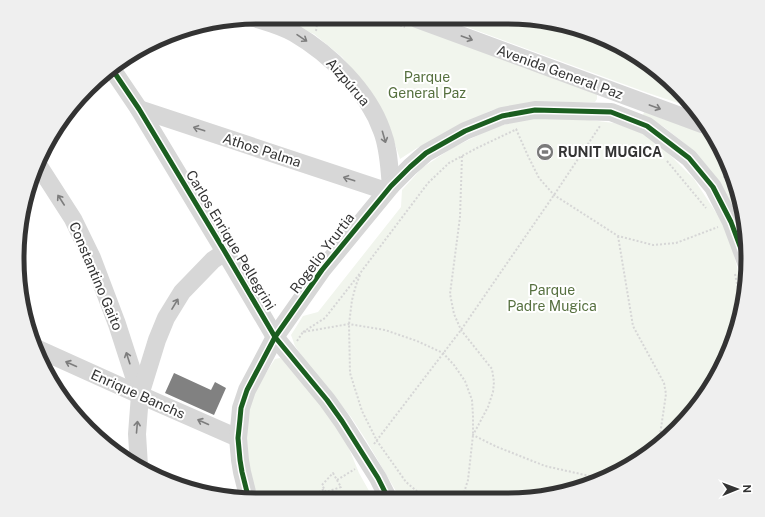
<svg xmlns="http://www.w3.org/2000/svg" width="765" height="517" font-family="'Public Sans',sans-serif">
  <rect width="100%" height="100%" fill="#fff"/>
  <g fill="#f1f5ed">
    <polygon points="271,17 395,19 595,92 597,95 597,99 595,102 533,103 492,110 417,148 400,159 388,124 369,91 342,57 314,34"/>
    <polygon points="448,20 546,21 597,40 634,56 677,88 690,107 648,93"/>
    <polygon points="644,112 709,135 730,166 742,226 697,155 683,142 664,127 643,115"/>
    <polygon points="526,118 581,119 614,123 637,130 659,144 694,179 728,231 742,287 730,351 677,429 599,482 506,500 400,498 366,440 351,417 304,359 295,346 291,335 303,316 318,312 401,207 402,190 422,168 452,148 491,129"/>
    <path d="M280,358l6,3 44,55 15,23 14,34 14,25 -115,-2c-10,-22 -15,-58 -10,-82 4,-20 16,-38 27,-55z"/>
  </g>
  <polygon fill="#818181" points="174,373 211,390 215,382 226,388 214,415 165,393"/>
  <g fill="none" stroke-linecap="round" stroke-linejoin="round">
    <g stroke="#d6d6d6" stroke-width="2" stroke-dasharray="2 2" stroke-linecap="butt">
      <polyline points="381,19 405,27"/>
      <polyline points="316,31 318,18"/>
      <polyline points="516,129 528,156 539,178 554,195 618,236 653,245 676,243 718,227"/>
      <polyline points="462,156 460,217 450,294 454,314 461,330 492,369 494,382 493,392 488,407 473,435 495,446 545,466 603,479"/>
      <polyline points="667,161 706,208"/>
      <polyline points="724,178 725,169 730,166"/>
      <polyline points="618,236 633,326 664,383 666,394 659,442"/>
      <polyline points="735,274 740,298"/>
      <polyline points="360,275 356,285 352,300 349,324 350,373 362,411 377,441 406,482 426,499"/>
      <polyline points="303,332 325,318 361,272 428,183 449,163 477,148 517,129"/>
      <polyline points="297,341 303,332 349,324 385,330 417,341 443,353 454,365 465,381 472,400 473,416 473,435 468,480 462,499"/>
      <polyline points="374,444 461,330 554,195 600,126"/>
      <polygon points="333,473 341,487 326,492 322,485"/>
      <polyline points="337,480 355,469"/>
      <polyline points="312,497 324,489"/>
    </g>
    <g stroke="#d7d7d7" stroke-width="18">
      <path d="M254,18c13,4 28,8 40,15 36,21 74,58 88,98 7,18 7,36 9,55"/>
      <polyline points="417,19 702,124"/>
      <polyline points="112,69 139,109 225,252 275,337 327,400 342,421 378,478 388,498"/>
      <polyline points="139,109 386,191"/>
      <polyline points="37,163 73,219 92,258 117,324 140,395"/>
      <polyline points="38,349 140,395 238,438"/>
      <polyline points="139,466 137,434 140,395 157,340 166,318 182,292 213,260 225,252"/>
      <polyline points="248,496 242,472 240,460 238,438 240,419 241,408 247,390 275,337 322,270 391,186 410,167 426,153 465,131 502,116 535,110 611,112 647,126 689,158 713,187 731,222 747,265"/>
    </g>
    <defs>
      <g id="cycleway">
        <polyline points="112,69 139,109 225,252 275,337 327,400 342,421 378,478 388,498"/>
        <polyline points="248,496 242,472 240,460 238,438 240,419 241,408 247,390 275,337 322,270 391,186 410,167 426,153 465,131 502,116 535,110 611,112 647,126 689,158 713,187 731,222 747,265"/>
      </g>
    </defs>
    <use href="#cycleway" stroke="#fff" stroke-width="8"/>
    <use href="#cycleway" stroke="#1b5e20" stroke-width="5"/>
  </g>
  <defs><path id="oneway-shaft" d="M-6 0H5M1.5-3L5.5 0L1.5 3" fill="none" stroke-width="1.6" stroke-linecap="round" stroke-linejoin="round"/></defs>
  <g stroke="#7d7d7d">
    <use href="#oneway-shaft" transform="translate(302 38) rotate(34)"/>
    <use href="#oneway-shaft" transform="translate(467 38) rotate(20)"/>
    <use href="#oneway-shaft" transform="translate(655 107) rotate(20)"/>
    <use href="#oneway-shaft" transform="translate(199 129) rotate(-162)"/>
    <use href="#oneway-shaft" transform="translate(384 137) rotate(74)"/>
    <use href="#oneway-shaft" transform="translate(349 179) rotate(-162)"/>
    <use href="#oneway-shaft" transform="translate(61 200) rotate(-123)"/>
    <use href="#oneway-shaft" transform="translate(175 304) rotate(-59)"/>
    <use href="#oneway-shaft" transform="translate(128 358) rotate(-108)"/>
    <use href="#oneway-shaft" transform="translate(71 364) rotate(-156)"/>
    <use href="#oneway-shaft" transform="translate(203 422) rotate(-156)"/>
    <use href="#oneway-shaft" transform="translate(137 427) rotate(-85)"/>
  </g>
  <defs>
    <symbol id="stadium-disc" viewBox="-11 -11 22 22"><circle r="9.5" fill="#7a7a7a" stroke="#fff"/><path d="M0-5a6.5 5 0 1 0 0 10a6.5 5 0 1 0 0-10ZM-3.5-1.8h7v3.6h-7Z" fill="#fff"/></symbol>
  </defs>
  <g fill-rule="evenodd">
    <use href="#stadium-disc" x="535" y="142" width="20" height="20"/>
  </g>
  <g text-anchor="middle" dominant-baseline="central" stroke-width="4" stroke-linejoin="round" paint-order="stroke">
    <g font-size="14" fill="#333" stroke="#fff">
      <text transform="translate(560 72) rotate(20)">Avenida General Paz</text>
      <text transform="translate(348 82) rotate(49)">Aizpúrua</text>
      <text transform="translate(262 150) rotate(18)">Athos Palma</text>
      <text transform="translate(231 240) rotate(59)">Carlos Enrique Pellegrini</text>
      <text transform="translate(322 253) rotate(-53)">Rogelio Yrurtia</text>
      <text transform="translate(96 276) rotate(67)">Constantino Gaito</text>
      <text transform="translate(138 394) rotate(24)">Enrique Banchs</text>
    </g>
    <g font-size="14" fill="#56703f" stroke="#fff">
      <text x="427" y="77">Parque<tspan x="427" dy="16">General Paz</tspan></text>
      <text x="552" y="290">Parque<tspan x="552" dy="16">Padre Mugica</tspan></text>
    </g>
    <g font-size="14" font-weight="bold" fill="#333" stroke="#fff" text-anchor="start">
      <text x="558" y="152">RUNIT MUGICA</text>
    </g>
  </g>
  <path d="M0 0H765V517H0ZM258 24H507A234 234 0 0 1 741 258V259A234 234 0 0 1 507 493H258A234 234 0 0 1 24 259V258A234 234 0 0 1 258 24Z" fill="#efefef" fill-rule="evenodd"/>
  <path fill="none" stroke="#333" stroke-width="5" d="M258 24H507A234 234 0 0 1 741 258V259A234 234 0 0 1 507 493H258A234 234 0 0 1 24 259V258A234 234 0 0 1 258 24Z"/>
  <g transform="translate(737 489) rotate(89)" stroke="#ffffff" stroke-width="3" paint-order="stroke">
  <path d="M0-3L7 15L0 10L-7 15Z" fill="#333333"/>
  <text y="-6" font-size="11" font-weight="bold" text-anchor="middle" fill="#333333">N</text>
  </g>
</svg>
